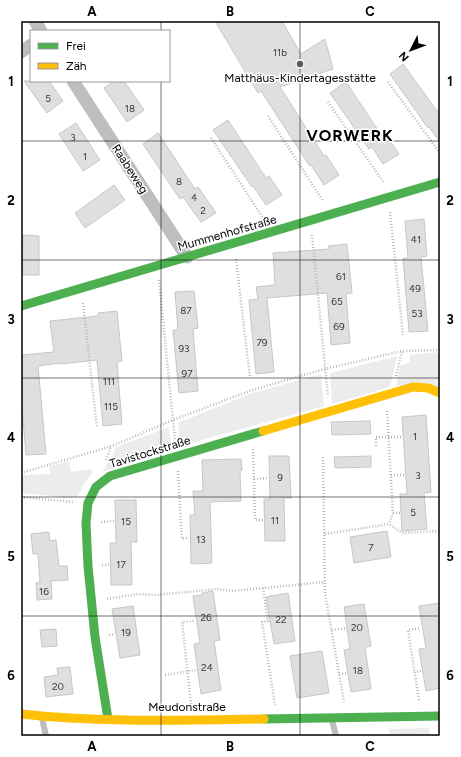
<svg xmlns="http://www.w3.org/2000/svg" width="461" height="757" font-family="Figtree,sans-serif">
  <rect width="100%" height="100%" fill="#fff"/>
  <g fill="#ececec">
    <polygon points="440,352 440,387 396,386 400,366 410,362 410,355"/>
    <polygon points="397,356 390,387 332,404 330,373"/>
    <polygon points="321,374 324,406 180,446 178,423 252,393"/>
    <polygon points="169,427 171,450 102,472 111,459 116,447"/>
    <polygon points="69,461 71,472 91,469 92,472 82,488 78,497 70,498 21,493 21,476 25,475 51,474 49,467"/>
    <polygon points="429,728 430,736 390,736 389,729"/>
  </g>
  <g fill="#dfdfdf" stroke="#c7c7c7">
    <polygon points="215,21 282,21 301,54 325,39 333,69 280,87 324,156 326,155 339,175 324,185 311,165 309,165 261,91 258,93"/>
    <polygon points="403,64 440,115 440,142 429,127 428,128 390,74"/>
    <polygon points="24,81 49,81 63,101 47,113"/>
    <polygon points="114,81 124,81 144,110 127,122 104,88"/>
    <polygon points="346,82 384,139 387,137 399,154 383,164 372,147 369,149 330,93"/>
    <polygon points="228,120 266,178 269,176 282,195 266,205 253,186 252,187 213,130"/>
    <polygon points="76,123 100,160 83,171 59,134"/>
    <polygon points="158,133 195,189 198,187 216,213 201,222 183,197 180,199 143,144"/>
    <polygon points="114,185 125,200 85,228 75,213"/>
    <polygon points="424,219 427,256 421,257 428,331 409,332 403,258 408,258 405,221"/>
    <polygon points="23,235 39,236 39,275 22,275"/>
    <polygon points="347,244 352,293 346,294 350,343 331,345 327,293 267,298 274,372 256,374 249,300 258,299 256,287 275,285 273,253 329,249 328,246"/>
    <polygon points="194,291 198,328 193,329 198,391 179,393 173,330 178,330 175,292"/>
    <polygon points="117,311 122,361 117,362 122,424 103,426 97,360 61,364 61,363 38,366 46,454 26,455 21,395 21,355 54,352 50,321 98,316 98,313"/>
    <polygon points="426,415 431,492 424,493 427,529 402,531 400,494 407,494 402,417"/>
    <polygon points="370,421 371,434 332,435 331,422"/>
    <polygon points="269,456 289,456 291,498 284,498 285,541 265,541 264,499 270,499"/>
    <polygon points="371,456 371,467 335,468 334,457"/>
    <polygon points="241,459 242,470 240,471 241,501 210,502 212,563 191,564 190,515 195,515 193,491 203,491 202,460"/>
    <polygon points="115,500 136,500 137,542 131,542 132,585 111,585 110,543 116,543"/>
    <polygon points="387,531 391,557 354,563 350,537"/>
    <polygon points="49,532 50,541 56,540 59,566 67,566 68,580 51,581 52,599 37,600 36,583 40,582 38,554 33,554 31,534"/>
    <polygon points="213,591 220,640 214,641 221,690 201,694 194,644 200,643 193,596 202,595 202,593"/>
    <polygon points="288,593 295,641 274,644 266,597"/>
    <polygon points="440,603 440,688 426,691 419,649 426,648 419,606"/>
    <polygon points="364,604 371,646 365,647 371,689 351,692 344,650 350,649 344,607"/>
    <polygon points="133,606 140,655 120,658 112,609"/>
    <polygon points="56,629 57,646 42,647 40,630"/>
    <polygon points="322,651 329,693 297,698 290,656"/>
    <polygon points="70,667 73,694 46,697 44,677 58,675 57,668"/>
  </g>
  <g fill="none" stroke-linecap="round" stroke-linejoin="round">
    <g stroke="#b9b9b9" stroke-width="2.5" stroke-dasharray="1 2" stroke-linecap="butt">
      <polyline points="388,82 440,153"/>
      <polyline points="328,102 384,183"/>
      <polyline points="268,116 323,201"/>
      <polyline points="211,138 263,218"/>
      <polyline points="390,212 403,335"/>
      <polyline points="312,235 328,396"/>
      <polyline points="236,259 250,378"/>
      <polyline points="159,280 175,440"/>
      <polyline points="83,303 97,428"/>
      <polyline points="396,376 402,351"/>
      <polyline points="387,411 393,513 389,524"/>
      <polyline points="376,446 376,437 402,437"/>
      <polyline points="253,449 255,520 263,520"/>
      <polyline points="323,457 325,593 344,702"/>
      <polyline points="106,460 111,446"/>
      <polyline points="178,471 182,539 189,538"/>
      <polyline points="21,473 112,446 173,420 252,390 325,369 402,351 440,350"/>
      <polyline points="391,475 405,475"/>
      <polyline points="254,479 268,478"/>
      <polyline points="21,497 73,502"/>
      <polyline points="393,513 401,513"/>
      <polyline points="101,522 115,521"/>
      <polyline points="325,534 389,524 402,533 440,531"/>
      <polyline points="102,565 110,565"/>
      <polyline points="263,588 268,621 262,622 275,705"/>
      <polyline points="107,599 138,594 155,595 218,589 232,591 325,582"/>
      <polyline points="332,630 347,628"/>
      <polyline points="109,635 115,634"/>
      <polyline points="414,672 422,671"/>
      <polyline points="339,674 347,673"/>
      <polyline points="165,675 196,670"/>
      <polyline points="419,700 408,630 421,628"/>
      <polyline points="191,704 182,622 195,621"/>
    </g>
    <g stroke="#bebebe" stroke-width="6">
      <polyline points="42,718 46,736"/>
      <polyline points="332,720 336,736"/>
    </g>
    <g stroke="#bebebe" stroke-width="13">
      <polyline points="35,21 41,31"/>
      <polyline points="21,52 31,45"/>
      <polyline points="73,81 187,257"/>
    </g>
    <g stroke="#4caf50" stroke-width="9">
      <polyline points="21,306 440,182"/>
      <polyline points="108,719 95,637 88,566 86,523 88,503 96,487 110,476 263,431"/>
      <polyline points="264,719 440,716"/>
    </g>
    <g stroke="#ffc107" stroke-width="9">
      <polyline points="263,431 413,387 428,388 440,393"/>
      <path d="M21,714c81,9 162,6 243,5"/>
    </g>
  </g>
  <path fill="none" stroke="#000" stroke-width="1" stroke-opacity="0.55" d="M161,21v10M300,21v715M161,81v655M21,141h419M21,260h419M21,378h419M21,497h419M21,616h419"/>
  <circle fill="#595959" stroke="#fff" stroke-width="1.5" cx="300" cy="64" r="4"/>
  <g text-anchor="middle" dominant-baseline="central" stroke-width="3" stroke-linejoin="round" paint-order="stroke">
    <g font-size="10" fill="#383838">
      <text x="280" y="52">11b</text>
      <text x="48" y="98">5</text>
      <text x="130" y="108">18</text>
      <text x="73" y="137">3</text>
      <text x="85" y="156">1</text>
      <text x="179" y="181">8</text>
      <text x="194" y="197">4</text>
      <text x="203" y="210">2</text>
      <text x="416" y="239">41</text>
      <text x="341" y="276">61</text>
      <text x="415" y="288">49</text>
      <text x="337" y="301">65</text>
      <text x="186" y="310">87</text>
      <text x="417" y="313">53</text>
      <text x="339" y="326">69</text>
      <text x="262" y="342">79</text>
      <text x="184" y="348">93</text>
      <text x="187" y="373">97</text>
      <text x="109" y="381">111</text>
      <text x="111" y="406">115</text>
      <text x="415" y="436">1</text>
      <text x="418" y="475">3</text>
      <text x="280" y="477">9</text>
      <text x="413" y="512">5</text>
      <text x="275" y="520">11</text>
      <text x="126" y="521">15</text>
      <text x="201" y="539">13</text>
      <text x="371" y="547">7</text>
      <text x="121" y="564">17</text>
      <text x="44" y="591">16</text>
      <text x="206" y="617">26</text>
      <text x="281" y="619">22</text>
      <text x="357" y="627">20</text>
      <text x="126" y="632">19</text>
      <text x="207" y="667">24</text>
      <text x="358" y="670">18</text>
      <text x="58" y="686">20</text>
    </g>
    <g font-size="12" fill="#000" stroke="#fff">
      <text x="300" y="78">Matthäus-Kindertagesstätte</text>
    </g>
    <g font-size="12" fill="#000" stroke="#fff">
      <text transform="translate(130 169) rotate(57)">Raabeweg</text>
      <text transform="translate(227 233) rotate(-16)">Mummenhofstraße</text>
      <text transform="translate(150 452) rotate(-17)">Tavistockstraße</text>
      <text x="187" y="707">Meudonstraße</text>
    </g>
    <g font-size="16" font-weight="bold" letter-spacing="1" fill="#000" stroke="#fff">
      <text x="350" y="135">VORWERK</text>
    </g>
  </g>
  <rect width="461" height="757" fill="none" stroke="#ffffff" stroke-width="44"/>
  <rect x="30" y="30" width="140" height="52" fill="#ffffff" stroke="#999999"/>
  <rect x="38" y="43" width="20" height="6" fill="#4caf50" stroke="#999999"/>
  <text x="66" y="50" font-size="12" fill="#000000">Frei</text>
  <rect x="38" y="63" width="20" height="6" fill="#ffc107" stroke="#999999"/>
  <text x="66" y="70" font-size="12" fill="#000000">Zäh</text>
  <g transform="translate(411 50) rotate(228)" stroke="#ffffff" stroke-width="3" paint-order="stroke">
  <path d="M0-3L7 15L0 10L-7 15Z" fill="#000000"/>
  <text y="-6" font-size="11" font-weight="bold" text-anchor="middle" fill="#000000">N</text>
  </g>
  <rect x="22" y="22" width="417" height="713" fill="none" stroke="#000" stroke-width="1.5"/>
  <g font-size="13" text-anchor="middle" font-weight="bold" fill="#000">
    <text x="92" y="16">A</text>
    <text x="230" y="16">B</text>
    <text x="370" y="16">C</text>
    <text x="11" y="86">1</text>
    <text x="450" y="86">1</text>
    <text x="11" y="205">2</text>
    <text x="450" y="205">2</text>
    <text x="11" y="324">3</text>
    <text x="450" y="324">3</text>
    <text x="11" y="442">4</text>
    <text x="450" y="442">4</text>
    <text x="11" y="561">5</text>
    <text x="450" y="561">5</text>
    <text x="11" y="680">6</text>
    <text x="450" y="680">6</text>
    <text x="92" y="751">A</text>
    <text x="230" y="751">B</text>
    <text x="370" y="751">C</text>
  </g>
</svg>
